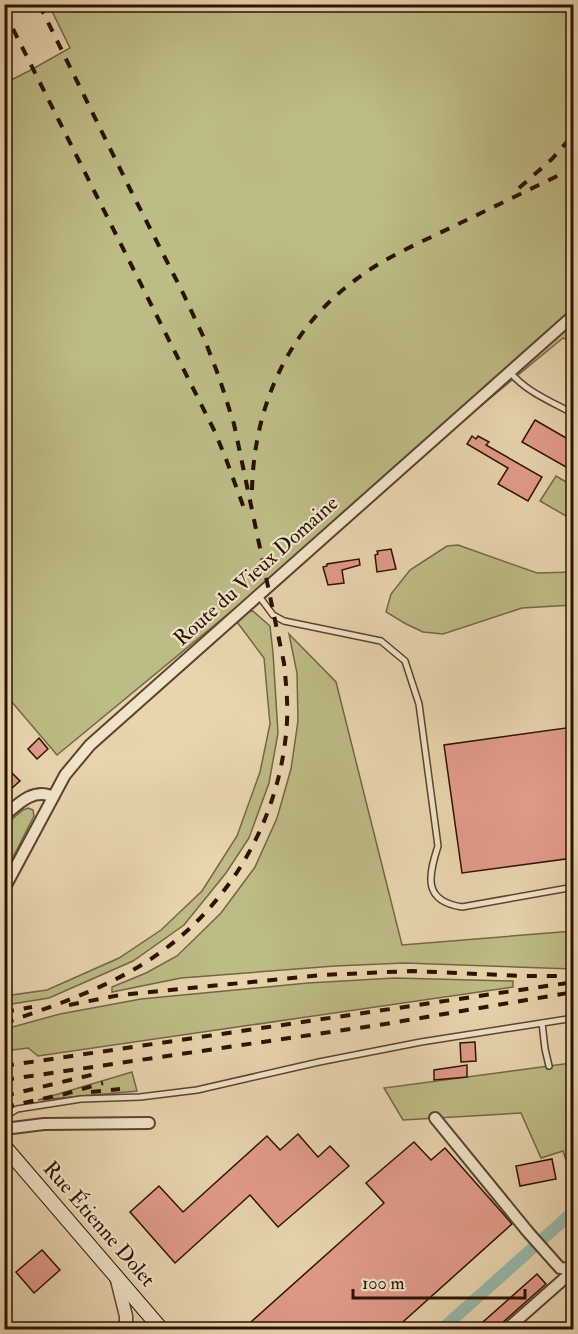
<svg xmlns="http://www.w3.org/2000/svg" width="578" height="1334" font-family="'IM FELL Double Pica',serif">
  <rect width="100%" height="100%" fill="#e8d5ae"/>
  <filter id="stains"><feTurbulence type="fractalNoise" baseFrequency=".00333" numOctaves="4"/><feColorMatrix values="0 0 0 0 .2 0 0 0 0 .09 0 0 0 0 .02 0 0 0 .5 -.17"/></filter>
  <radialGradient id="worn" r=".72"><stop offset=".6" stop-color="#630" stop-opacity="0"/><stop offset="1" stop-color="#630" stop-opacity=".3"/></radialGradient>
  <g fill="#bdbb86" stroke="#756643" stroke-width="1.5">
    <polygon points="49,5 573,5 573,342 563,338 57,755 5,694 5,83 29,71 70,48"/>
    <polygon points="556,476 573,486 573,520 540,501"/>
    <polygon points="458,545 537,573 573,572 573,605 522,608 443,634 423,632 406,624 386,612 391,594 410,570 447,546"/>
    <polygon points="253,611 270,626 273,653 278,733 269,783 249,838 226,873 184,925 133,961 49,998 5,1005 5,996 47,990 119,958 161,930 202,891 237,836 260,772 270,724 264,658 237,622 247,612"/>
    <polygon points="289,634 336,682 402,945 573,931 573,969 405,963 335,966 181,978 112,992 112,987 146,973 177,956 221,913 255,867 277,818 291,769 298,721 297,673"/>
    <polygon points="28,808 33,810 34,816 5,873 5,825 23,810"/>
    <polygon points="395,978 513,981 513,987 38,1056 28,1048 5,1051 5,1029 60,1014 141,999 308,983"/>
    <polygon points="571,1063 574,1078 573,1182 563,1151 541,1158 521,1113 403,1120 384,1088"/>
    <polygon points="132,1072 137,1091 38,1100"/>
  </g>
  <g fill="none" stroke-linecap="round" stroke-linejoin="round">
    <polyline stroke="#97b9aa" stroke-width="12" points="441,1330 574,1211"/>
  </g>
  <g fill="#e29b8a" stroke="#2d1200" stroke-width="1.5">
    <polygon points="535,420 573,442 573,471 522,442"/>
    <polygon points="472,436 476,439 478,436 489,442 486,445 542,477 528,501 498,484 508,468 467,444"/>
    <polygon points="391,549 396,569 377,572 375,555 378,554 377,551"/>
    <polygon points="359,559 360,565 342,570 344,583 328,585 323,567 327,566 327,564"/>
    <polygon points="573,727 573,858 462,873 444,745"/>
    <polygon points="39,738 48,749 37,759 28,749"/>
    <polygon points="4,765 20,781 4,795"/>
    <polygon points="475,1042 476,1061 461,1062 460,1043"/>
    <polygon points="467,1065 467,1077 434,1080 434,1070"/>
    <polygon points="298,1134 318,1157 330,1146 349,1166 278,1227 250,1195 175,1263 130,1212 159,1186 183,1212 267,1136 280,1150"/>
    <polygon points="414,1142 431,1160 445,1148 512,1224 395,1329 243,1329 384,1203 366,1183"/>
    <polygon points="552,1159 556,1179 520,1186 516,1166"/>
    <polygon points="42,1250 60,1270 34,1293 16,1272"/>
    <polygon points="537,1274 546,1284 501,1324 499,1329 475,1329"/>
  </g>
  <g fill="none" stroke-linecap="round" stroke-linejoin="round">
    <defs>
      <g id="service">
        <path d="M510,372c15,19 42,30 64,42"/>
        <path d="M259,596l14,19 11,6 97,20 24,20 14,43 19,142c-10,31 -15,55 24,61l112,-20"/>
        <polyline points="542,1023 545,1049 549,1066"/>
        <polyline points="4,1119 7,1115 17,1109 81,1099 140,1097 197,1090 319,1062 421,1042 574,1018"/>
      </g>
      <g id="minor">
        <path d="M4,816c14,-12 30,-29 49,-19"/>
        <polyline points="4,889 65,775 90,745 574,315"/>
        <polyline points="435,1118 528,1232 560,1268 574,1269"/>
        <polyline points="4,1129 44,1124 149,1123"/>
        <polyline points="506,1330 574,1270"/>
      </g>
      <polyline id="tertiary" points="116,1276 126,1316 126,1330"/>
      <polyline id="secondary" points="4,1146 162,1330"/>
    </defs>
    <use href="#service" stroke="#5c432c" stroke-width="8"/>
    <use href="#minor" stroke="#5c432c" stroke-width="14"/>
    <use href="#tertiary" stroke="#5c432c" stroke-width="15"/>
    <use href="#secondary" stroke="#2d1200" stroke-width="16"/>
    <use href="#service" stroke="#f0e4ca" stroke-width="5"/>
    <use href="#minor" stroke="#f0e4ca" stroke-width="10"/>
    <use href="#tertiary" stroke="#f0e4ca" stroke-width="12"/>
    <use href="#secondary" stroke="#f0e4ca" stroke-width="14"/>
    <g stroke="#2d1200" stroke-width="4" stroke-dasharray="10 10" stroke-linecap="butt">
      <polyline points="4,11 215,432 226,459 245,511"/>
      <polyline points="519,188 552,159 574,134"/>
      <path d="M252,490c2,-84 36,-162 106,-212 29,-22 64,-36 96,-52 40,-19 80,-39 120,-58"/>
      <polyline points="69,1005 120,995 322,975 412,971 523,976 570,976"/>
      <polyline points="4,1012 32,1007"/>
      <path d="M4,1023c47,-16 97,-33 139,-59 84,-52 138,-143 144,-242 1,-20 -1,-39 -3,-59l-50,-239 -15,-47 -15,-39 -22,-47 -52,-102 -91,-185"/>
      <polyline points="4,1066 574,982"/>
      <polyline points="4,1080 385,1024 574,992"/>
      <polyline points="91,1092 120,1089"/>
      <polyline points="4,1096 95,1074"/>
      <polyline points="4,1107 65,1094 103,1083"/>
    </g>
  </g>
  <g text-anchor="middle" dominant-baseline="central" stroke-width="4.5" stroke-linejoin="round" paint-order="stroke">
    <g font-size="21" fill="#2d1200" stroke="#f0e4ca">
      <text transform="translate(256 571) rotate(-42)">Route du Vieux Domaine</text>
      <text transform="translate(99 1224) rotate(49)">Rue Étienne Dolet</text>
    </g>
  </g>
  <rect width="578" height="1334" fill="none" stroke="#e8d5ae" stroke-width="24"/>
  <rect x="6" y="6" width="566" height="1322" fill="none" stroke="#2d1200" stroke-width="3"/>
  <rect x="12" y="12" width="554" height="1310" fill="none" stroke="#2d1200" stroke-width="1.5"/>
  <path d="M353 1289v9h172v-9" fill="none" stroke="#2d1200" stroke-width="3"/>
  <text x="362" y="1289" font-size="18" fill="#2d1200" stroke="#f0e4ca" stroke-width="4.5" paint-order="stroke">100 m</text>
  <rect width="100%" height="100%" filter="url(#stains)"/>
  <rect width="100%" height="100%" fill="url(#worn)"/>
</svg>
